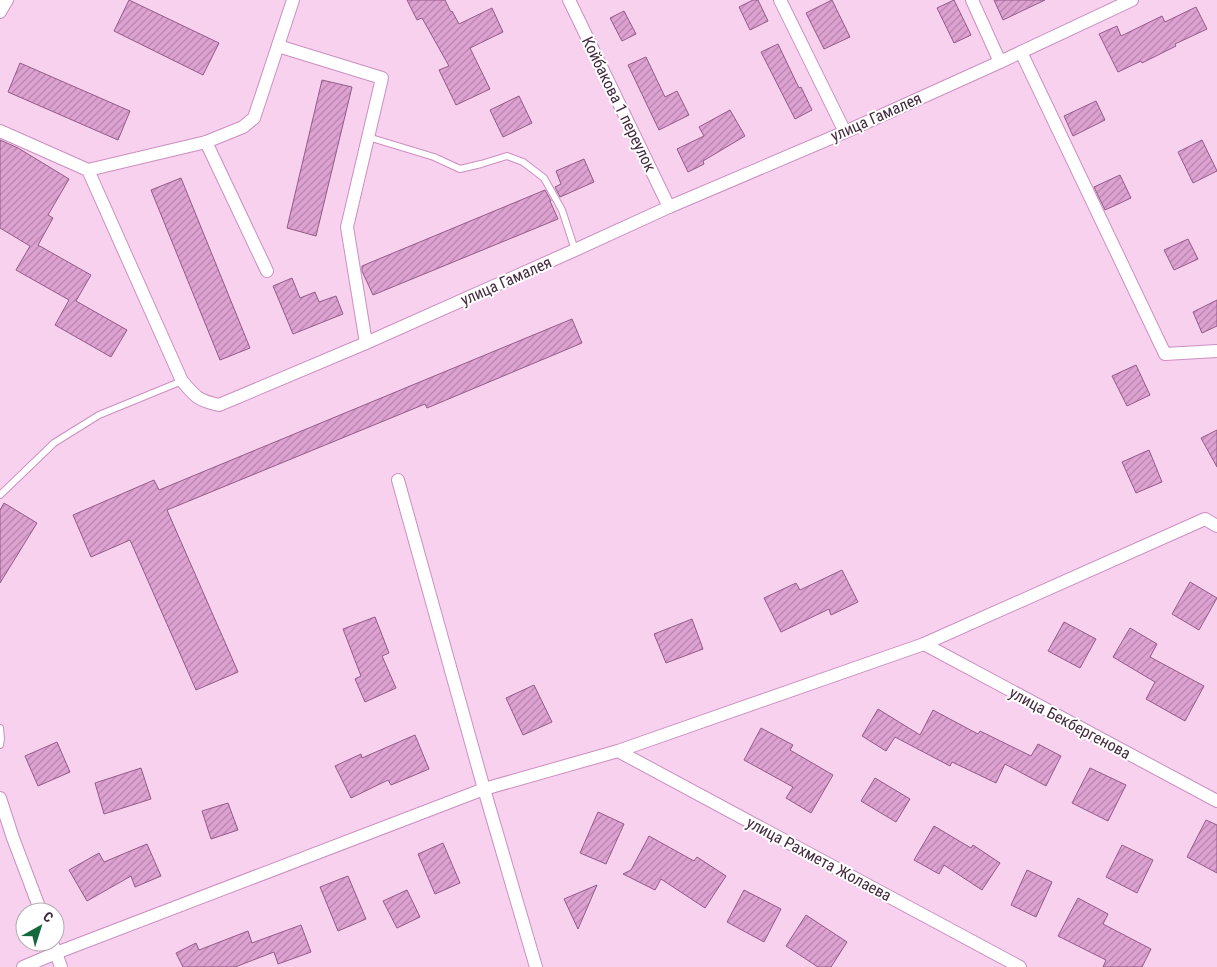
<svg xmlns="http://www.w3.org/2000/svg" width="1217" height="967" font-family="'Roboto Condensed',sans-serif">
  <defs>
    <pattern id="building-hatch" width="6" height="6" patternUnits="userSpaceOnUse" patternTransform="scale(1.25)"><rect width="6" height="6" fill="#dda2d1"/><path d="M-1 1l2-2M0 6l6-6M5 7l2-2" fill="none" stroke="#b584ab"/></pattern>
  </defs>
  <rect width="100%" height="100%" fill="#f8d1ef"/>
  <g fill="url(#building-hatch)" stroke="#935b88">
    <polygon points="129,0 219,43 203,75 114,31"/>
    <polygon points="407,0 445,0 451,12 452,11 459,24 492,8 503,32 470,48 490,89 456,105 439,70 449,66 422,18 417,20"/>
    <polygon points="753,0 758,0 768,21 750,30 739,7"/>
    <polygon points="832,0 850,37 824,49 806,13"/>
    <polygon points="954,0 971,35 954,43 937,8"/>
    <polygon points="994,0 1045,0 1003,20"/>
    <polygon points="1196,7 1207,29 1175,44 1176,46 1142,63 1141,61 1118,72 1099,34 1117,26 1121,36 1162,16 1165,22"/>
    <polygon points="624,11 636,34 622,41 610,18"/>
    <polygon points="778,44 799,88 801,87 812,110 795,119 761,52"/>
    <polygon points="646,57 665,97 677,91 689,115 659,130 628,65"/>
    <polygon points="20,63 130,111 118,140 8,92"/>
    <polygon points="322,80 352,87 316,236 287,228"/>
    <polygon points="519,96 532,123 503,137 490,110"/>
    <polygon points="1096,101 1105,120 1073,136 1064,116"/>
    <polygon points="730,110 745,136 703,161 704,164 688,172 677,149 704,136 699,127"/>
    <polygon points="0,140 18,148 69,179 48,215 53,218 38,245 91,275 76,301 127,330 111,357 55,325 69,300 16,270 30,246 0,228"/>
    <polygon points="1202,140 1217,171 1193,183 1178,152"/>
    <polygon points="584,159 594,182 560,197 555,187 561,184 556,171"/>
    <polygon points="1120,175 1131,198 1105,210 1094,187"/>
    <polygon points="181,178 250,348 220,360 151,190"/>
    <polygon points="545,190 551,201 550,201 558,219 373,295 362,271 362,266"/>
    <polygon points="1188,239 1198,259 1174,270 1164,250"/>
    <polygon points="292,278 300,298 315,292 319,302 336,296 343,314 293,334 273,286"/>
    <polygon points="1217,300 1217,326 1202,333 1193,312"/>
    <polygon points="572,319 582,343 427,408 425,404 167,510 238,672 196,690 130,540 91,557 73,515 154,480 159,490"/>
    <polygon points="1136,365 1150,395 1127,406 1112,376"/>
    <polygon points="1217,430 1217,467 1201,438"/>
    <polygon points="1149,450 1162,482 1136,493 1122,462"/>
    <polygon points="4,503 37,523 0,583 0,510"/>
    <polygon points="842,570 858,602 831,615 829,609 781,632 764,598 796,583 800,590"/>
    <polygon points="1190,582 1217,598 1199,630 1172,614"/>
    <polygon points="375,617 389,653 382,656 396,688 365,702 355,679 361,676 343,629"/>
    <polygon points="692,619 703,649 666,663 654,634"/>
    <polygon points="1064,622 1096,639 1080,668 1048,651"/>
    <polygon points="1130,628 1157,644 1150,657 1204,686 1185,721 1146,699 1155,682 1113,657"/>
    <polygon points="534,685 552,722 523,735 506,698"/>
    <polygon points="878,709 920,735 933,710 978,734 980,731 1031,756 1038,744 1061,756 1046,786 1005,764 996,783 952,762 950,766 895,737 886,751 862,736"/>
    <polygon points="761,728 793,745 790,750 833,775 811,813 786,798 793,787 744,760"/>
    <polygon points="415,735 429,769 391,785 388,780 351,798 335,766 361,754 362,758"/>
    <polygon points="57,742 70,772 38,786 25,756"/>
    <polygon points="141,768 151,799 104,814 95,783"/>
    <polygon points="1090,768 1126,785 1108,821 1072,803"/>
    <polygon points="875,778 910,799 896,822 861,801"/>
    <polygon points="228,803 238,830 211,839 202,811"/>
    <polygon points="598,812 624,824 606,864 580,853"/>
    <polygon points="1206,820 1217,825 1217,873 1187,857"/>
    <polygon points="934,826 971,848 973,845 1000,863 982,890 944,865 939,874 914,860"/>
    <polygon points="649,836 694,861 697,857 726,876 705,908 661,879 655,890 623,874 631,870"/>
    <polygon points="443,843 460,883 435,894 418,854"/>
    <polygon points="147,844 161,876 135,887 131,876 87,901 69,870 99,853 104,862"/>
    <polygon points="1122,845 1153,860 1137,893 1106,877"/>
    <polygon points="1027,870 1052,882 1036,917 1011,905"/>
    <polygon points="348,876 366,919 338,931 320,887"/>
    <polygon points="597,885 578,929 564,899"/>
    <polygon points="407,890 420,917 397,928 383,901"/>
    <polygon points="744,890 781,909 764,942 727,922"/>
    <polygon points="1078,898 1108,914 1103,924 1151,949 1142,967 1103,967 1106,960 1058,936"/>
    <polygon points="806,915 847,942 831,967 818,967 786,946"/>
    <polygon points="301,925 311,952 278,964 274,952 235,967 183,967 176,953 196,943 199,950 248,931 252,943"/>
  </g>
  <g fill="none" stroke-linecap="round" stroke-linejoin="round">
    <defs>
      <g id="service">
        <polyline points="368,137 434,157 460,169 481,164 507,156 523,162 544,178 562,210 575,250"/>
        <polyline points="0,495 54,443 99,415 182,381"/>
        <polyline points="0,728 1,738 0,745"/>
      </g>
      <g id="minor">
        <polyline points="569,0 669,207"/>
        <polyline points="780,0 845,132"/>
        <polyline points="972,0 1000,62"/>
        <polyline points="0,12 7,0"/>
        <polyline points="278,46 382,78 347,227 366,343"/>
        <polyline points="1021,52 1165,354 1217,351"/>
        <path d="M0,131l88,39 94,211c14,16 15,19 37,24l147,-62 209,-93 94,-43 176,-75 155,-70 132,-62"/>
        <polyline points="206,142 267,271"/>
        <polyline points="88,170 206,142 243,127 254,118 293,0"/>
        <polyline points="398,480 484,789 536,967"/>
        <polyline points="924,644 1217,801"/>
        <polyline points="618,751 1020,967"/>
        <polyline points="0,798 13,838 41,912"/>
        <polyline points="52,942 61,967"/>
        <polyline points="23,967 56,953 484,789 618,751 924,644 1205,519 1217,526"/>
      </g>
    </defs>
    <use href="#service" stroke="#cc8fc0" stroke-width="8"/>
    <use href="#minor" stroke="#cc8fc0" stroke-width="14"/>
    <use href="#service" stroke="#fff" stroke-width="6"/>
    <use href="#minor" stroke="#fff" stroke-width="12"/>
  </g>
  <g text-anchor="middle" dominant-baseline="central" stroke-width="4" stroke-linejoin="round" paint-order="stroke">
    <g font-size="16" fill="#432a3e" stroke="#fff">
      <text transform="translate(619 104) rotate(64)">Койбакова 1 переулок</text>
      <text transform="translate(876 117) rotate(-24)">улица Гамалея</text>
      <text transform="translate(506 281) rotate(-24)">улица Гамалея</text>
      <text transform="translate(1070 723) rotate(28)">улица Бекбергенова</text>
      <text transform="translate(819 859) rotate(28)">улица Рахмета Жолаева</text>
    </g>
  </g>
  <g transform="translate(40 927) rotate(39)"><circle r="24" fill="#ffffff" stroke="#b4aab2"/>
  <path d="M0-4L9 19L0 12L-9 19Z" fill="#146a3c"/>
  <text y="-8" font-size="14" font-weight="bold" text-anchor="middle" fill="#432a3e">С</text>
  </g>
</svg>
